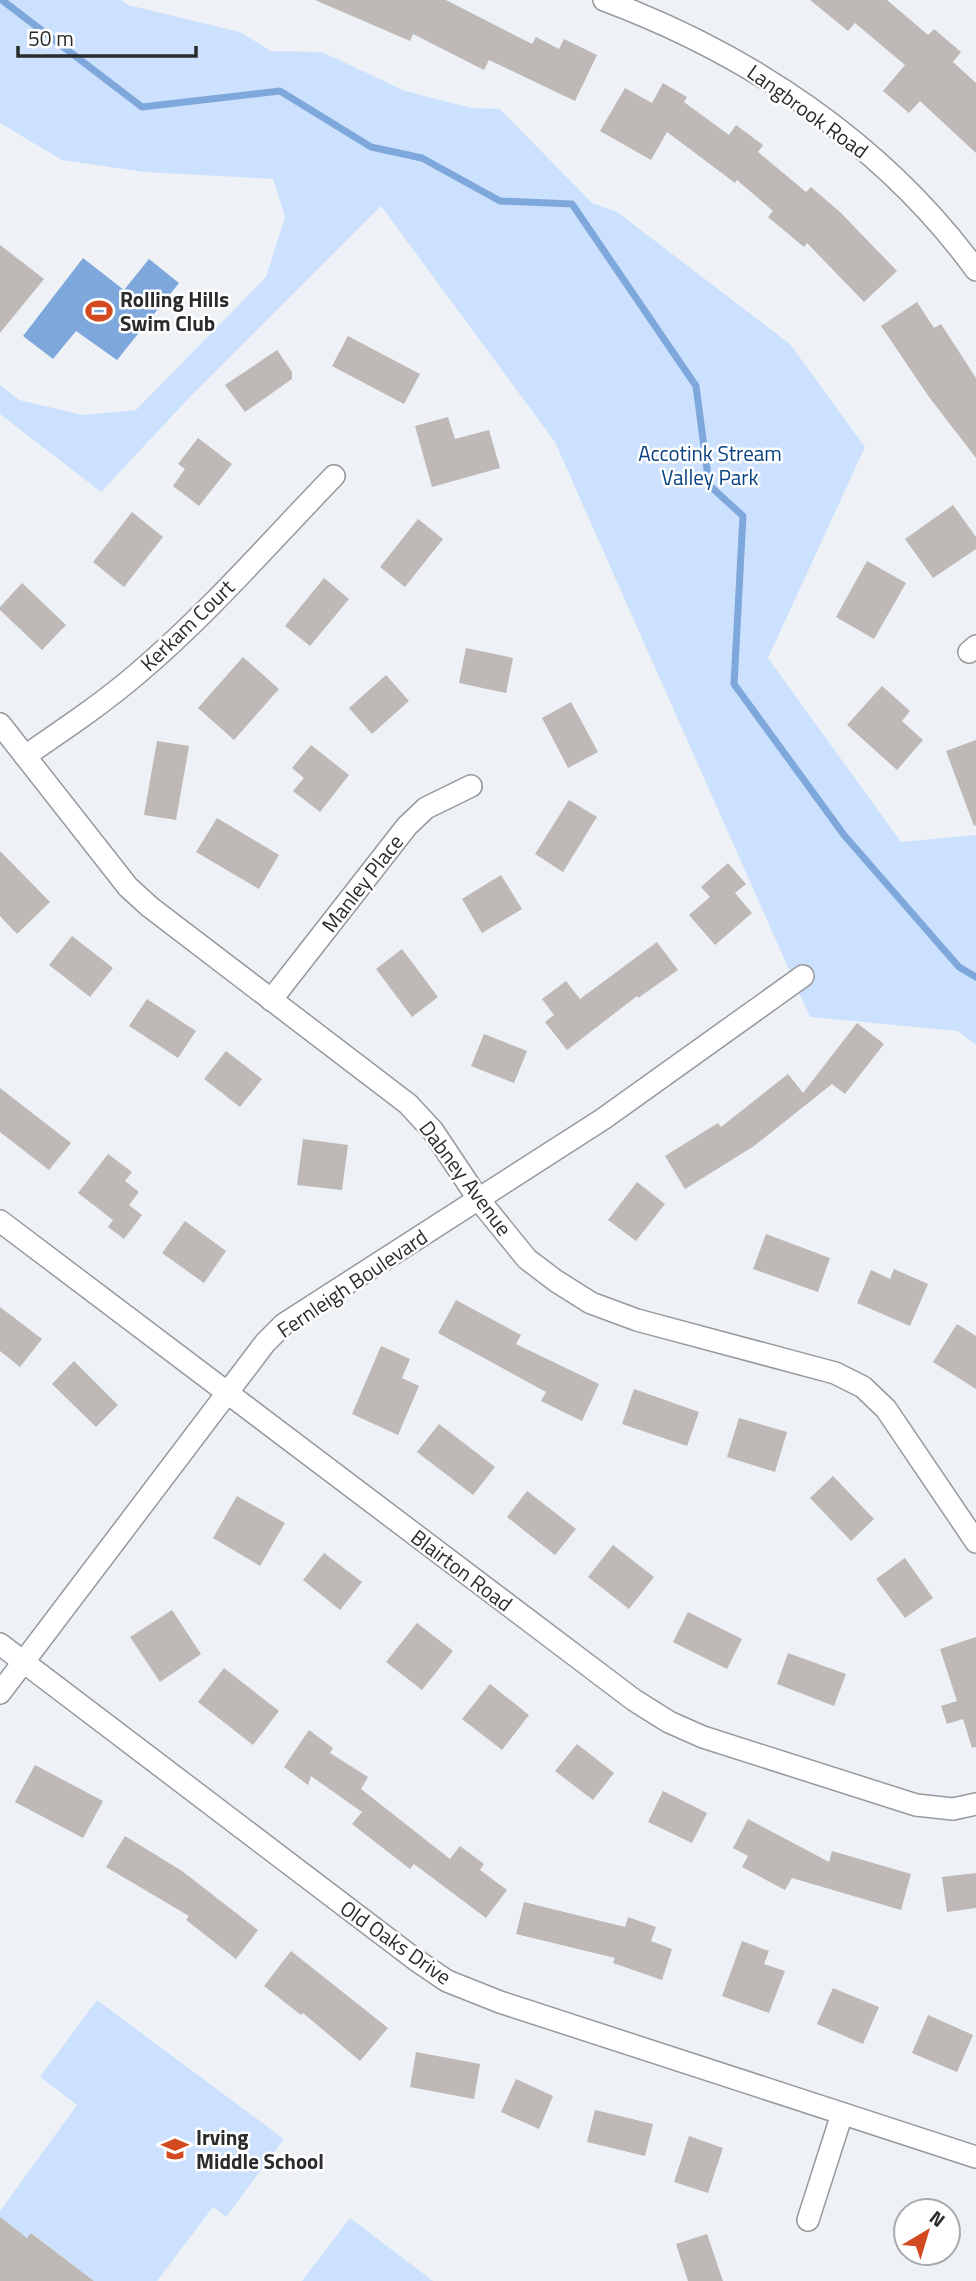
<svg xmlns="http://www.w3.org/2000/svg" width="976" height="2281" font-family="'Titillium Web',sans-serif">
  <rect width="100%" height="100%" fill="#eef2f6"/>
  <g fill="#cce1fd">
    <polygon points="0,0 121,0 128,5 240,32 271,51 322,52 405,91 472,108 500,109 592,203 617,212 790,344 865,447 768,658 901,842 976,835 976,1045 958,1031 810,1017 555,442 381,206 189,398 101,492 0,414 0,385 19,400 83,415 136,410 266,277 285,217 273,179 145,172 62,160 0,123"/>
    <polygon points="97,2000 284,2139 226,2217 213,2207 157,2281 94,2281 32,2233 27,2238 0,2217 0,2211 77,2105 40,2077"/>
    <polygon points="350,2218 433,2281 302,2281"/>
  </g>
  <polygon fill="#7ea7dc" points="83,258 124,290 149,259 179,283 117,360 76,331 53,359 23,336"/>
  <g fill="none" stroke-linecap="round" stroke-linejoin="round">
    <polyline stroke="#7ea7dc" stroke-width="7" points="2,0 142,107 280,91 371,147 422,158 500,201 572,204 696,386 709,485 743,516 734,684 844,835 959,967 976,977"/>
  </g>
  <g fill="#beb8b6">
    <polygon points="315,0 446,0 532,44 536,37 559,49 564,39 597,55 575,101 489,60 484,70 413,34 410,41"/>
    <polygon points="810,0 887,0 928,35 934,29 961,52 953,62 976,83 976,153 920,101 909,113 883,91 905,65 855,23 848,31"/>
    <polygon points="663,83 687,97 684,102 729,135 736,125 763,145 758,152 806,192 811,187 841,213 897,271 864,302 807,243 804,247 768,217 773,211 737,180 735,183 667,132 651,160 600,131 625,88 652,103"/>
    <polygon points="0,245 44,279 0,333"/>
    <polygon points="917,302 934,328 941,324 976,378 976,458 929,397 881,326"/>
    <polygon points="348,336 420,374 404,404 332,366"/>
    <polygon points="277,350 292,372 292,379 245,412 225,385"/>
    <polygon points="448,417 455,439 489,430 500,468 432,487 415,426"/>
    <polygon points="198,438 232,464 199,506 173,486 185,469 178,464"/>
    <polygon points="953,505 976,537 976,549 933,578 905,539"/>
    <polygon points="132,512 163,537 124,587 93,562"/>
    <polygon points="418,519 443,539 405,587 380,567"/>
    <polygon points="867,561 906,583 874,639 836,617"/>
    <polygon points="324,578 349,599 310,646 285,626"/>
    <polygon points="22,583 66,625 42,650 0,610 0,607"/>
    <polygon points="466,648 513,658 506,693 459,683"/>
    <polygon points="243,657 279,689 234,740 198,708"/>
    <polygon points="386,675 409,701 372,734 349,708"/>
    <polygon points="882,686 910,711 902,721 923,740 897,770 847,725"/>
    <polygon points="571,702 598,752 568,768 542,718"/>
    <polygon points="976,740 976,825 974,826 946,751"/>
    <polygon points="157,741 189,746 176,820 144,815"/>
    <polygon points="311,745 349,775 320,812 293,791 304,778 292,768"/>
    <polygon points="569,800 597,817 563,872 535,854"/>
    <polygon points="217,818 279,855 259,889 196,852"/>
    <polygon points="0,851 50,902 17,934 0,916"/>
    <polygon points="728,863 746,884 735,893 752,913 715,945 689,915 710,897 701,887"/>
    <polygon points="501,875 522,909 482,933 462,899"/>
    <polygon points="72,936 113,968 90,997 49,965"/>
    <polygon points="657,942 678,970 638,998 637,996 567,1050 545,1022 554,1015 542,999 566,981 580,999"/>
    <polygon points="402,949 438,997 412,1017 376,969"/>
    <polygon points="147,999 196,1031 178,1058 129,1026"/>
    <polygon points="857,1023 884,1044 845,1094 832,1084 754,1146 685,1189 665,1156 718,1123 721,1127 788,1074 803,1093"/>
    <polygon points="484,1034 527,1051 514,1083 471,1066"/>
    <polygon points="226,1051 262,1079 240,1107 204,1079"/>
    <polygon points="0,1088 71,1143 49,1170 0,1132"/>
    <polygon points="303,1139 348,1145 342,1190 297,1185"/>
    <polygon points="108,1154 132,1172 125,1181 139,1192 129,1205 142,1215 124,1239 108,1227 113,1220 78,1193"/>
    <polygon points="637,1182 665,1204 636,1241 608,1220"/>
    <polygon points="185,1221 226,1251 204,1283 162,1253"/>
    <polygon points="766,1234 830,1258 818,1292 753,1269"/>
    <polygon points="894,1269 928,1284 910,1326 857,1303 871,1270 890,1279"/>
    <polygon points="456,1300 521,1335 516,1344 599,1384 582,1421 541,1401 546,1392 438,1333"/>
    <polygon points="0,1307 42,1339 20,1367 0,1351"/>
    <polygon points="957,1324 976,1336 976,1389 933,1362"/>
    <polygon points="381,1346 410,1359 402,1378 419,1386 398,1435 352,1414"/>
    <polygon points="74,1361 118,1405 96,1427 52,1384"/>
    <polygon points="634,1389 699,1412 687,1446 622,1424"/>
    <polygon points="739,1418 787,1432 775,1472 727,1457"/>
    <polygon points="439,1424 495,1467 473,1495 417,1452"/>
    <polygon points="833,1476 874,1519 851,1541 810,1498"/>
    <polygon points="527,1491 576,1529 555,1555 507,1517"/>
    <polygon points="237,1496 285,1523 260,1566 213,1538"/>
    <polygon points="613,1545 654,1577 629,1609 588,1577"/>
    <polygon points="324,1553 362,1582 340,1610 303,1580"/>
    <polygon points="905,1558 933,1598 905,1618 876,1579"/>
    <polygon points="172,1610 201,1654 160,1682 130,1637"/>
    <polygon points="688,1612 742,1639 727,1669 673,1642"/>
    <polygon points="417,1623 453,1651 422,1690 386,1662"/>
    <polygon points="976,1637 976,1747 972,1748 963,1719 947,1724 941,1706 957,1701 940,1649"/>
    <polygon points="788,1653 846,1674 834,1706 777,1684"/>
    <polygon points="224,1668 279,1711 253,1745 198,1702"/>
    <polygon points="490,1684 529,1715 502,1750 462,1719"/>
    <polygon points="309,1730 333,1748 330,1753 368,1777 361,1789 450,1859 460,1846 484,1864 480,1870 507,1890 486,1918 414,1864 410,1869 352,1824 362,1812 311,1776 308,1785 284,1767"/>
    <polygon points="577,1744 614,1773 593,1800 555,1771"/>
    <polygon points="35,1765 103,1801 83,1838 15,1802"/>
    <polygon points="663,1791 707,1813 692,1843 648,1822"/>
    <polygon points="748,1819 829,1862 832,1851 911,1874 901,1910 792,1878 785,1890 742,1867 748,1856 733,1848"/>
    <polygon points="125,1836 182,1871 258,1930 236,1959 186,1920 189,1916 106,1867"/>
    <polygon points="976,1873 976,1908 947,1912 942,1877"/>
    <polygon points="524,1902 625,1927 628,1917 656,1927 651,1941 672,1949 662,1980 613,1963 615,1958 516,1934"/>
    <polygon points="742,1941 769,1951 764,1964 785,1971 769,2013 722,1996"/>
    <polygon points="291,1951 388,2028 360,2061 303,2013 301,2015 264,1986"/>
    <polygon points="833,1988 879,2007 863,2044 817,2024"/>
    <polygon points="928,2015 973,2035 957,2072 912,2053"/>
    <polygon points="416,2052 480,2064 474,2099 410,2087"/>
    <polygon points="516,2079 553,2096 539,2129 501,2112"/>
    <polygon points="595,2110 653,2124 645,2156 587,2142"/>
    <polygon points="689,2136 723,2148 708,2193 674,2182"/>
    <polygon points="0,2217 27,2238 31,2233 94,2281 0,2281"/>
    <polygon points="707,2234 723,2281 688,2281 676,2244"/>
  </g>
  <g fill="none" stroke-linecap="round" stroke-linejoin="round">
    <defs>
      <g id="minor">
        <path d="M604,0c145,54 280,144 372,270"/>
        <polyline points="969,652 976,646"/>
        <polyline points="0,724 128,887 150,907 408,1104 433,1131 479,1200 527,1259 556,1281 591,1303 637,1320 835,1373 863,1387 886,1409 976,1542"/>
        <path d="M25,756c38,-26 77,-52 112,-82 71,-60 133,-132 197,-198"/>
        <polyline points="271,1000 407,826 426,808 471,786"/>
        <polyline points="0,1221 634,1700 669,1722 703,1737 916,1805 953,1809 976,1804"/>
        <polyline points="0,1644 416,1960 447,1981 500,2002 976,2157"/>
        <polyline points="0,1693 265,1343 284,1324 603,1119 803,976"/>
        <polyline points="808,2220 842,2114"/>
      </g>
    </defs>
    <use href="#minor" stroke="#96999d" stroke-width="24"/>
    <use href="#minor" stroke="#fff" stroke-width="21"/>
  </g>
  <defs>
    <symbol id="stadium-bare" viewBox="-9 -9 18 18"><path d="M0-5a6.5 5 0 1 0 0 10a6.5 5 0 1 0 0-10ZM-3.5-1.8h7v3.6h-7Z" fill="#d34a21" stroke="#fff" stroke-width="2.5" paint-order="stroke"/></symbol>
    <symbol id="school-bare" viewBox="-9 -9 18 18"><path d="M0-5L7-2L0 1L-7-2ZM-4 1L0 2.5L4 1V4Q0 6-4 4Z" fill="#d34a21" stroke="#fff" stroke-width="2.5" paint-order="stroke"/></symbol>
  </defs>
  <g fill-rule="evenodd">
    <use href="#stadium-bare" x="80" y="292" width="38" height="38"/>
    <use href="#school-bare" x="156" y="2130" width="38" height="38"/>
  </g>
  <g text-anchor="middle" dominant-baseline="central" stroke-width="5" stroke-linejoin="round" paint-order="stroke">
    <g font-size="21" fill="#292b2c" stroke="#fff">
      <text transform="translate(808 111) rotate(36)">Langbrook Road</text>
      <text transform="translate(187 625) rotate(-44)">Kerkam Court</text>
      <text transform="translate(362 883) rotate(-52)">Manley Place</text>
      <text transform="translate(466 1178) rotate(53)">Dabney Avenue</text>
      <text transform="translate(352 1283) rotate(-34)">Fernleigh Boulevard</text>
      <text transform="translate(462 1570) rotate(37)">Blairton Road</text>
      <text transform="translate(396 1942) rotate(35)">Old Oaks Drive</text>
    </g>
    <g font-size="21" font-weight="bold" fill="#292b2c" stroke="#fff" text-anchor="start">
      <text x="120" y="299">Rolling Hills<tspan x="120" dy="24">Swim Club</tspan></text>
      <text x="196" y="2137">Irving<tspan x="196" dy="24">Middle School</tspan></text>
    </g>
    <g font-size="21" fill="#094281" stroke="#fff">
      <text x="710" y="453">Accotink Stream<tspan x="710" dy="24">Valley Park</tspan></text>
    </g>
  </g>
  <g transform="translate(927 2232) rotate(38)"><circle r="33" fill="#ffffff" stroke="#a9aaab" stroke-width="2"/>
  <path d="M0-5L12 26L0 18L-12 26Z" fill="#d34a21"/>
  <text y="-10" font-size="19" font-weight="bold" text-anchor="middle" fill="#292b2c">N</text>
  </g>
  <path d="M18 46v10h178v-10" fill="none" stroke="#292b2c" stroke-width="3.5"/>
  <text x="28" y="46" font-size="21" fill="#292b2c" stroke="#ffffff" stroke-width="5" paint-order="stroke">50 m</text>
</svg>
